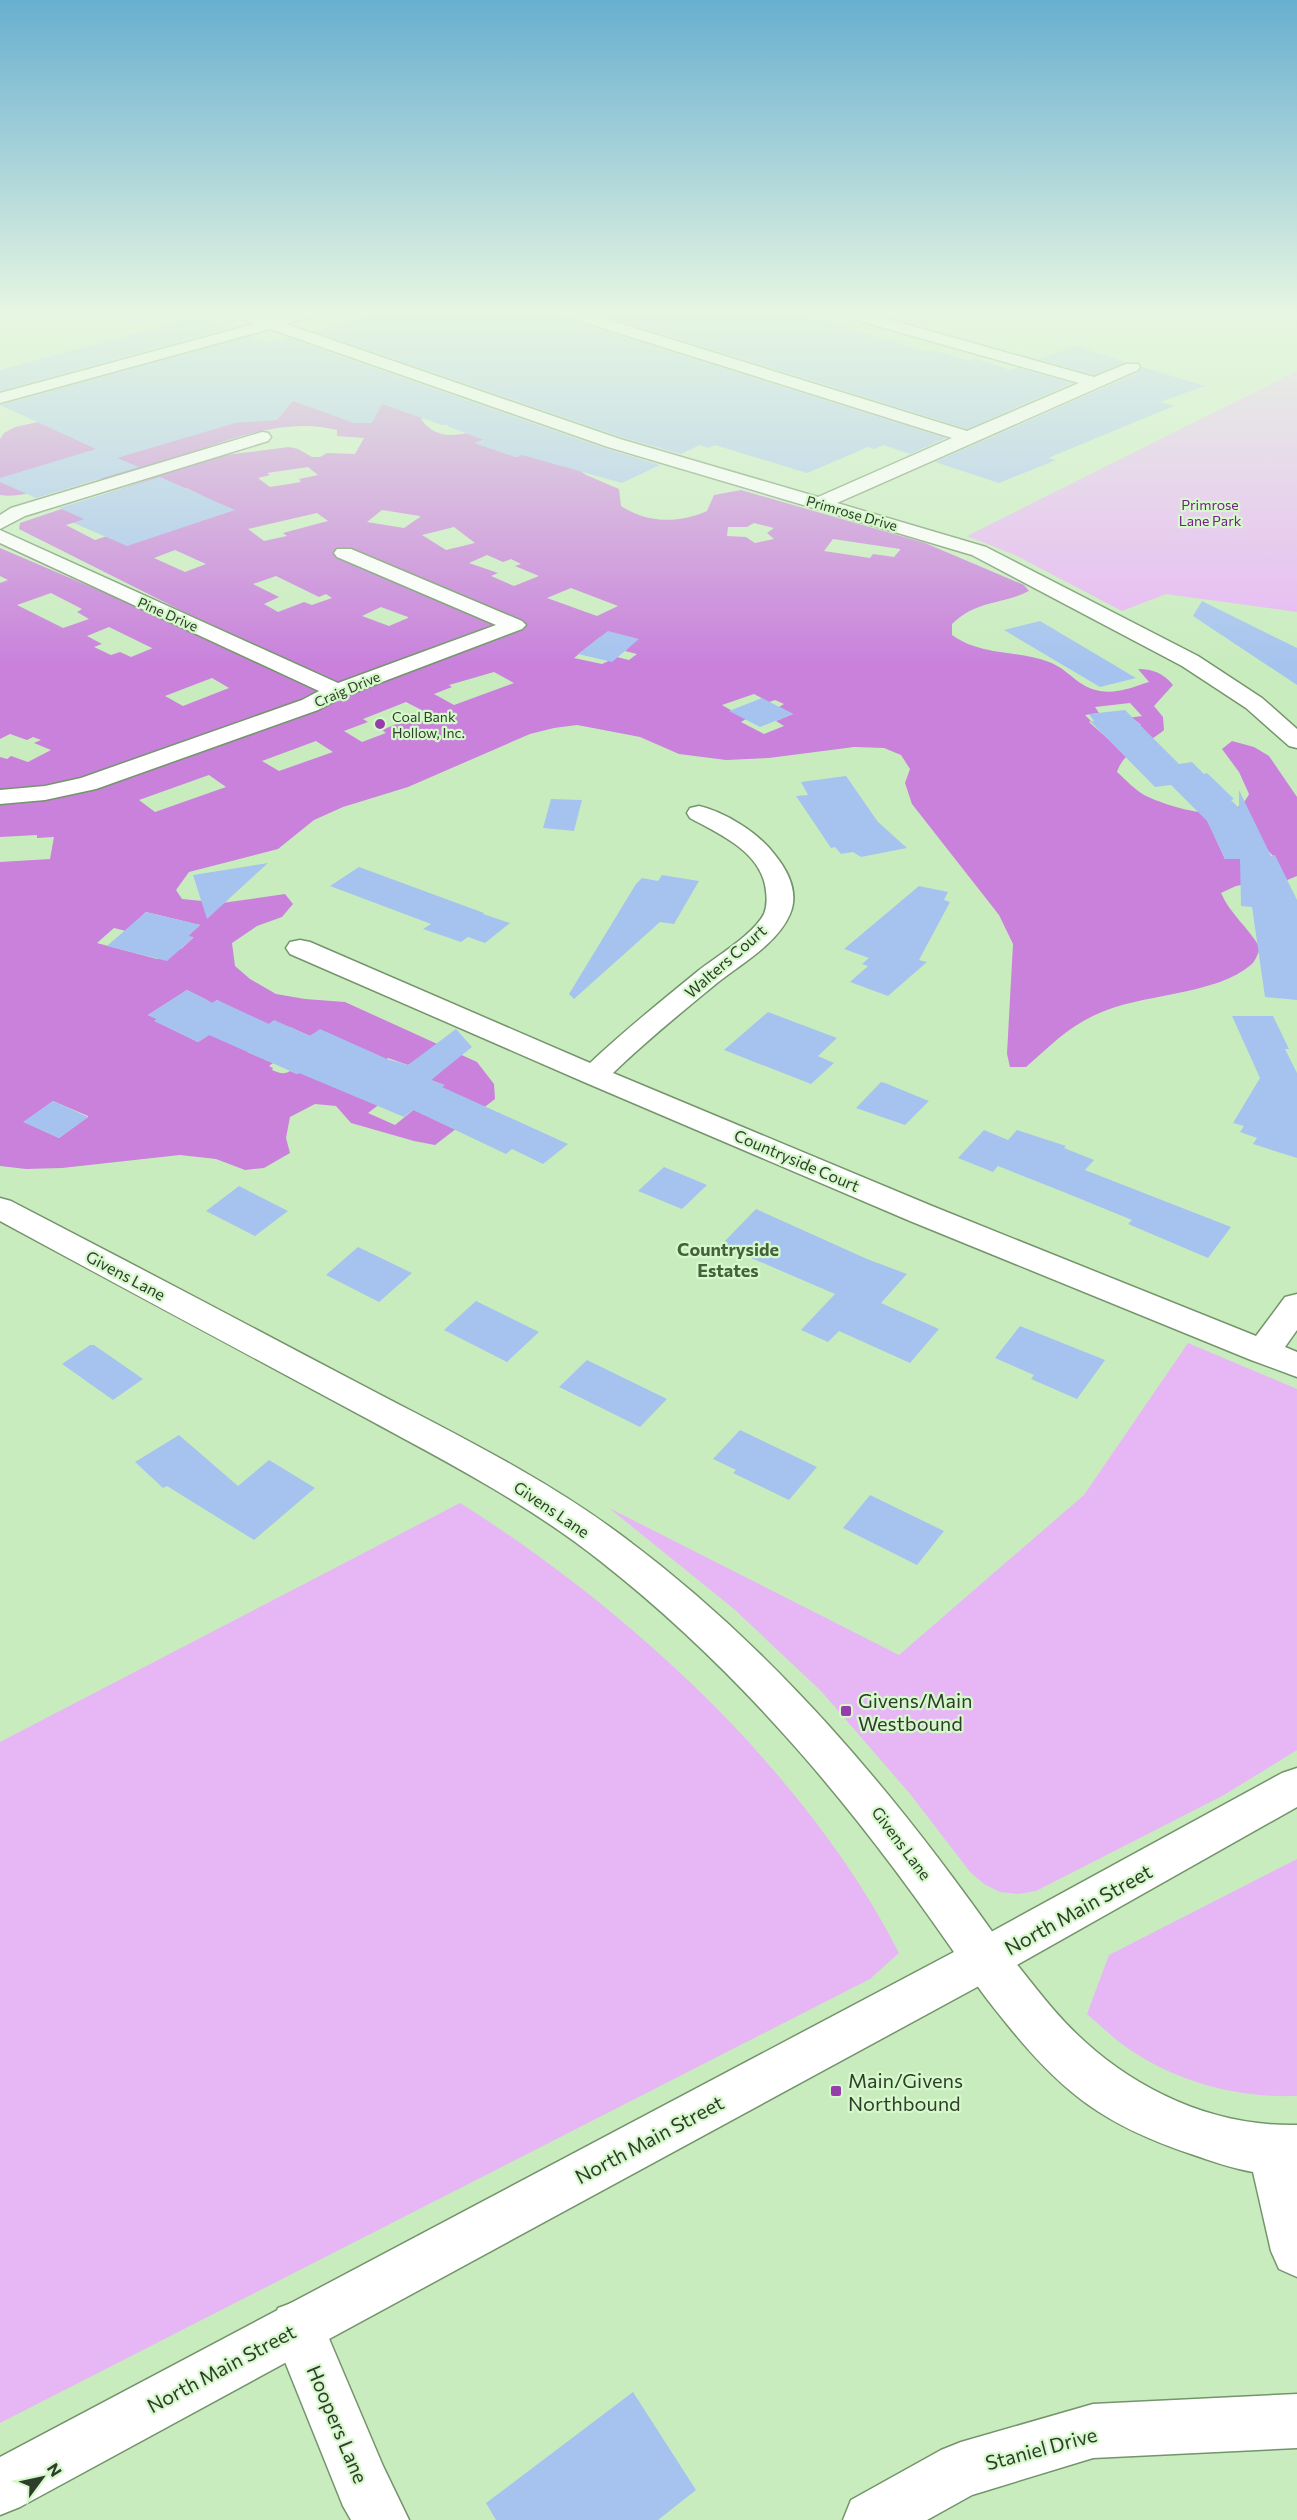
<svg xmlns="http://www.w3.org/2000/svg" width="1297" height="2520" font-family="Commissioner,sans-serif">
  <rect width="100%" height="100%" fill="#c9ecbf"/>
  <g fill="#e7b6f5">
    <polygon points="1297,371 1297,612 1166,594 1122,611 1015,555 967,536"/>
    <polygon points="1188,1343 1297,1389 1297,1750 1224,1795 1036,1891 1019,1894 1000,1892 984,1884 970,1872 911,1795 821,1691 734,1609 609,1508 899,1655 1084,1495"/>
    <path d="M460,1503c170,107 347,270 439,450l-29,26 -870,444v-681z"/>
    <path d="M1297,1859v237c-61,2 -121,-14 -171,-49 -14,-10 -26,-22 -39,-33l22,-59z"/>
  </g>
  <path fill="#c981dc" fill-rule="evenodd" d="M332,363c13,4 45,9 55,18 4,3 4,8 8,11 15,7 34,3 45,14l-19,13c21,30 54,9 81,6 19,-2 37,4 55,11 12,5 22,8 30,19l-12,12 11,8 33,14 2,17c27,18 59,17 86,5l7,-16 27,-5 184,53 99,42 5,6c-28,14 -53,9 -77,33v11c29,21 65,15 97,27 21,8 28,25 51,29 17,3 33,-4 49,-9l-11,-13c15,0 25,4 35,16l-19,21 9,11 1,13c-16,14 -40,20 -47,42 9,8 19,19 29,24 26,12 88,32 103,-2l-10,-22 -17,-23 10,-8 22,6 15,9 28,41v79l-22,9 -23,-2 -16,3 -15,7c9,21 28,35 39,55 -2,5 -4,12 -8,16 -36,32 -112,29 -157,51 -27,12 -47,33 -69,52h-16l-3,-13 6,-110 -14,-29 -87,-111 -7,-21 5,-14 -9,-14 -17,-7 -30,-1 -85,11 -43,2 -47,-6 -39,-17 -26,-5 -37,-7 -23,3 -24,6 -122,53 -65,20 -29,13 -36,29 -89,23 -13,18 6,9 40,4 63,-9 8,10 -11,13 -25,9 -25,17 3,23 15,13 26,15 29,5 40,3 132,60 17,22 1,15 -60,46 -21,-4 -63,-18 -15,-17 -21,-2 -25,13 -4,21 4,15 -26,15 -19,2 -29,-11 -36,-4 -118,13 -36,1 -26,-3v-304l50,-3 4,-22 -17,1v-3l-37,2v-80l7,2 4,-3 17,6 23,-12 -17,-7 7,-3 -8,-3 -6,3 -17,-6 -10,5v-156l8,-3 -8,-4v-28l180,77 16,-7 -177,-89 1,-6 198,-67 71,-9 9,2 14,8h8l7,-4 28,1 9,-16 -27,-2v-6c-68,-18 -147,28 -211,45 -20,5 -40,4 -59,8 -22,3 -44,16 -67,12v-56l4,-6 11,-6 64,-14 44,-15 85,-14 88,-18zM186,422l22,7 -38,11 -15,-6 28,-8 -3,-2zM491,437h11l32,13 -18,7 -41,-14zM123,445l13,6 -41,15 -19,-10 13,-5 5,3zM308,467l10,8 -19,4 2,3 -31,5 -12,-9 12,-3 -3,-2zM53,469l15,7 -47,15 -15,-7zM186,488l15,7 -41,13 -14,-6zM382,510l38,6v1l-16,11 -37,-6zM317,513l11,8 -45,12 4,3 -23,5 -16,-12zM97,516l11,5 -9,3 17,9 -21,7 -29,-15zM754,523l20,5 -7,5 7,6 -19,4 -9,-6 -19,-1 1,-9h19zM454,527l21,16 -29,7 -24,-15zM833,539l67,10v1l-6,7 -21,-3 -3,4 -46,-7zM175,550l31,14 -21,8 -31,-14zM487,555l16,7 8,-3 10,5 -6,2 24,10 -25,10 -23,-10 7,-3 -29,-10zM276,576l43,21 7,-3 6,4 -20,7 -8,-3 -26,10 -14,-8 15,-7 -26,-13zM571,588l47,18 -21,10 -50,-18zM51,593l31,16 -5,3 12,7 -26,9 -46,-23zM381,607l27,10v1l-19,8 -27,-10zM109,627l43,21h1l-22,9 -11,-5 -9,3 -17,-8 8,-3 -15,-8zM600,637l32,7 -7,7 12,3 -8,6 -12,-3 -15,7 -28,-6zM494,672l20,11 -60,22 -20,-11 18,-7 -3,-2zM212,678l17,10 -46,18 -18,-10zM754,694l15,8 6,-2 9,4 -5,3 14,7 -17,7 8,5 -20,8 -23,-12 5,-3 -24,-14zM406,702l27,14 -11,5 -9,-4 -31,13 4,3 -24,9 -18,-11 24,-9 -5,-3zM1130,703l12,13 -14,2 3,3 4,-1 6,5 -5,2 7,7 -36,4 -18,-16 2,-1 -6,-6 14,-2 -4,-6zM316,741l17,11 -54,19 -17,-10zM209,775l17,12 -71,25 -16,-12zM1253,821c7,14 11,29 23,37l-51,1 -11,-24 6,-2 -3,-6h8l-2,-5zM146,912l54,13 -12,11 5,2 -12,11 -14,1 -10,9 -60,-16 17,-15 20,5 5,-5 -8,-2zM187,990l20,10 -5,3 6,3 9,-6 26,13 -45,29 -43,-21 2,-2 -9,-4zM274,1021l11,5 -1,1h6l20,9 10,-6 24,11 -47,33 -7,-3c-6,4 -11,2 -18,-1l1,-2 -4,-2 4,-3 -26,-11 6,-5 -13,-6zM388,1058l20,7 5,-3 26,11 -8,7 13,5 -49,40 -27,-12 17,-13 -10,-5 -8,6 -23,-10zM53,1101l35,15v1l-29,21 -35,-16z"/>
  <g fill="#a6c3ef">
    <polygon points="384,312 557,312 560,317 946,438 910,454 883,445 875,449 868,447 807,473 715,445 708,448 700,445 681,454 621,437 313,331"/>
    <polygon points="592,312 794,312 928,352 933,350 970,361 975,359 1010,370 1017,368 1072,383 967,429"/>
    <polygon points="197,317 229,328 0,391 0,370"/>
    <polygon points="251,336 269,343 288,338 607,449 660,465 622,483 522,455 516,457 474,443 484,440 449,427 448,425 442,425 382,404 372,423 354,423 293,401 277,420 235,423 117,458 139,467 36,498 0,482 0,478 96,449 0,405"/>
    <polygon points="1075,346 1126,362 1094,375 1039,359"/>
    <polygon points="1142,367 1205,386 1160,402 1174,406 1048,458 1056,460 999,483 935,462 1139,372"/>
    <polygon points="160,477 235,510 127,546 74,523 84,519 59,508"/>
    <polygon points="1202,601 1297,648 1297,685 1193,616"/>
    <polygon points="1040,621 1136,678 1100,687 1004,630"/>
    <polygon points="608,631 639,639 612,662 578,654"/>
    <polygon points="762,698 793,714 760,727 729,711"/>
    <polygon points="1125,710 1179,764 1192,762 1204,774 1207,773 1234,799 1231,800 1239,808 1239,790 1271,856 1275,855 1297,900 1297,1000 1265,997 1252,907 1241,906 1240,859 1225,859 1207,821 1171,785 1155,787 1090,721 1094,721 1089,714"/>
    <polygon points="846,776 878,822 907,848 861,857 853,852 841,854 835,847 831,848 796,796 808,795 801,782"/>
    <polygon points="551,799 582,800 574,831 543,828"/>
    <polygon points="268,863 207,919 193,875"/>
    <polygon points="359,867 484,913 483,914 510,923 485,943 468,937 461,942 423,929 431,924 330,886"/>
    <polygon points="662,875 699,881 674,924 660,922 574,999 569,994 636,884 642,878 658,881"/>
    <polygon points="919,886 948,892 944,900 950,902 919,960 927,962 888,996 850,982 868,966 862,964 869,958 844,949"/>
    <polygon points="146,912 200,925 188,936 194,937 167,961 107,946"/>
    <polygon points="187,990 213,1003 217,1000 269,1024 274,1020 310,1036 320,1029 387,1059 408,1065 456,1029 472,1047 431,1080 445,1085 442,1087 568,1144 543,1164 512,1149 506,1154 413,1110 404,1117 299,1073 297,1074 209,1035 198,1042 154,1021 157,1019 148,1015"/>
    <polygon points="768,1012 837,1038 818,1056 834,1063 811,1084 724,1050"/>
    <polygon points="1232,1016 1273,1016 1289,1049 1285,1049 1297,1073 1297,1158 1253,1144 1257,1138 1240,1132 1244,1126 1233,1123 1260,1078"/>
    <polygon points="881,1082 885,1083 929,1101 905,1125 856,1108"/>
    <polygon points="53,1101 88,1117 59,1138 23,1122"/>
    <polygon points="984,1130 1008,1140 1017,1130 1066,1146 1064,1148 1094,1160 1085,1170 1231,1227 1208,1258 1128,1224 1132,1220 1066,1193 998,1166 993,1172 958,1158"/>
    <polygon points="664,1167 707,1185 682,1209 638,1191"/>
    <polygon points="239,1186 288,1211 255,1236 206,1211"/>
    <polygon points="756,1209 867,1259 907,1274 881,1303 939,1329 910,1363 839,1331 828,1342 801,1330 835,1294 721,1245"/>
    <polygon points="358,1247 412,1273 379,1302 326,1275"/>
    <polygon points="476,1301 539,1332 507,1362 444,1330"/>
    <polygon points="1020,1326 1105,1360 1077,1399 1031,1379 1034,1375 995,1358"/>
    <polygon points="90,1345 94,1345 143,1379 113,1400 62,1364"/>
    <polygon points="587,1360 667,1399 640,1427 559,1387"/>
    <polygon points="740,1430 817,1467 789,1500 733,1473 736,1470 713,1459"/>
    <polygon points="179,1435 238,1486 269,1460 315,1488 254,1540 167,1486 163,1488 135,1462"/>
    <polygon points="870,1495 944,1531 917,1565 843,1528"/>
    <polygon points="633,2392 696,2490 658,2520 496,2520 486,2503"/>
  </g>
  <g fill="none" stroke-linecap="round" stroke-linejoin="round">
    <defs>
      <g id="street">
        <polygon points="229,312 252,312 271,319 295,312 321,312 319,315 286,324 620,439 818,497 952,438 561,315 559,312 583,312 967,431 1079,383 838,315 836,312 862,312 1094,377 1126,364 1138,364 1140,367 1138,370 837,503 986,547 1198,656 1262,698 1297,729 1297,748 1289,746 1246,708 1182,666 972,555 608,447 270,329 0,403 0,393 254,324"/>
        <polygon points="262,432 268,433 271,437 268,441 25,516 0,529 0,515 11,508"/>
        <polygon points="0,530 338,683 496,625 337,557 334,553 337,549 351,549 522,621 526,625 522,629 345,696 318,710 96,789 45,800 0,804 0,790 45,786 81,778 302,700 319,691 0,543"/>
        <path d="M699,806c26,6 60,27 76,49 13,16 24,38 15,59 -12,29 -49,50 -73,69 -35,29 -71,58 -104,90l319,133 324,130 29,-39 12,-3v36l-12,17 12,5v25l-46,-17 -341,-139 -326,-139 -294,-128 -4,-6 4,-6 10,-2 10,2 280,121c34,-32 71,-62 108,-92 19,-15 55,-36 66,-57 3,-7 3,-15 2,-23 -4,-39 -45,-56 -76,-73l-3,-5 3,-5z"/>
        <path d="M985,1938c5,2 13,3 17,7 6,5 11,15 17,22 11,14 22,28 34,42 61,71 149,118 244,116v152l-18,-8 -8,-18 -18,-79c-22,-4 -42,-11 -62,-18 -86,-29 -128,-60 -185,-131 -16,-20 -33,-40 -44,-64l7,-15z"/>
        <polygon points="297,2301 316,2308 383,2466 409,2520 351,2520 343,2506 271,2327 278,2308"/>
        <polygon points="1297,2394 1297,2448 1093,2458 972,2495 927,2520 843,2520 851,2500 941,2450 961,2442 1093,2404"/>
      </g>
      <path id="secondary" d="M0,1198l11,3c116,60 231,121 347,182 91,48 185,93 267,155 150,112 269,254 376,406l7,15 -7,15 -16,6 -16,-6c-105,-155 -222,-298 -370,-414 -80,-63 -173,-109 -263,-158 -112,-60 -224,-120 -336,-181z"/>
      <polygon id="primary" points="1297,1768 1297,1807 1001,1974 20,2507 0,2515 0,2457 969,1944 1282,1773"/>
    </defs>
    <use href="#street" stroke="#74946b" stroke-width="3"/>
    <use href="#secondary" stroke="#74946b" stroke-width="3"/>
    <use href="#primary" stroke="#74946b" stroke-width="3"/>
    <use href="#street" fill="#fff" fill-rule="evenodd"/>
    <use href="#secondary" fill="#fff" fill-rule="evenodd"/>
    <use href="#primary" fill="#fff" fill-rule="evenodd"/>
  </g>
  <linearGradient id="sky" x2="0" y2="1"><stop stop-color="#68afd0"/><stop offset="0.47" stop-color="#e7f6e2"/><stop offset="1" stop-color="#e7f6e2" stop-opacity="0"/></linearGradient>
  <rect width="1297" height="665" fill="url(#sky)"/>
  <g fill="#953eab" stroke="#d6f9cc" stroke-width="2">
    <circle cx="380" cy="724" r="6"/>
    <rect x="840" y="1705" width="12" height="12" rx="3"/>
    <rect x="830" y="2085" width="12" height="12" rx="3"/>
  </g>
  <g text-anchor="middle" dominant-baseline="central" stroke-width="4.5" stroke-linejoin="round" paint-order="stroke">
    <g font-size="14" fill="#771e8c" stroke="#d6f9cc">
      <text x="1210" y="504">Primrose<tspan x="1210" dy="16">Lane Park</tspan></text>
    </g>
    <g font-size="14" fill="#2f3d2b" stroke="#d6f9cc">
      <text transform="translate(852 513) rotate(16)">Primrose Drive</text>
      <text transform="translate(168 614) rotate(24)">Pine Drive</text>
      <text transform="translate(347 689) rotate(-23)">Craig Drive</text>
    </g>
    <g font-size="14" fill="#2f3d2b" stroke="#d6f9cc" text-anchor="start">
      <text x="392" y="716">Coal Bank<tspan x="392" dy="16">Hollow, Inc.</tspan></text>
    </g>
    <g font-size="16" fill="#2f3d2b" stroke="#d6f9cc">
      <text transform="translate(725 961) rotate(-41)">Walters Court</text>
      <text transform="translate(797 1160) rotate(23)">Countryside Court</text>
      <text transform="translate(126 1275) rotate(28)">Givens Lane</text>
      <text transform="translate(552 1509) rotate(34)">Givens Lane</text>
      <text transform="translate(902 1843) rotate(53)">Givens Lane</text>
    </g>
    <g font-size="18" font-weight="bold" fill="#43613a" stroke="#d6f9cc">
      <text x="728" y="1249">Countryside<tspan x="728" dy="21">Estates</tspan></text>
    </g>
    <g font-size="20" fill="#2f3d2b" stroke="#d6f9cc" text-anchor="start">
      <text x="858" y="1700">Givens/Main<tspan x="858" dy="23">Westbound</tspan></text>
      <text x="848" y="2080">Main/Givens<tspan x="848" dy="23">Northbound</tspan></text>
    </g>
    <g font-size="20" fill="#2f3d2b" stroke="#d6f9cc">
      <text transform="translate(1078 1909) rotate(-29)">North Main Street</text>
      <text transform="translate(649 2139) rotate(-28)">North Main Street</text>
      <text transform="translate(221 2368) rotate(-28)">North Main Street</text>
      <text transform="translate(338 2424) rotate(67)">Hoopers Lane</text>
      <text transform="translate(1041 2448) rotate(-15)">Staniel Drive</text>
    </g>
  </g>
  <g transform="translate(42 2478) rotate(57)" stroke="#d6f9cc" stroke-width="4.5" paint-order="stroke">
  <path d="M0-4.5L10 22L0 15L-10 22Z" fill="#2f3d2b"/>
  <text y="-9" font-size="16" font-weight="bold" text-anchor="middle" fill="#2f3d2b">N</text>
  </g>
</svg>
